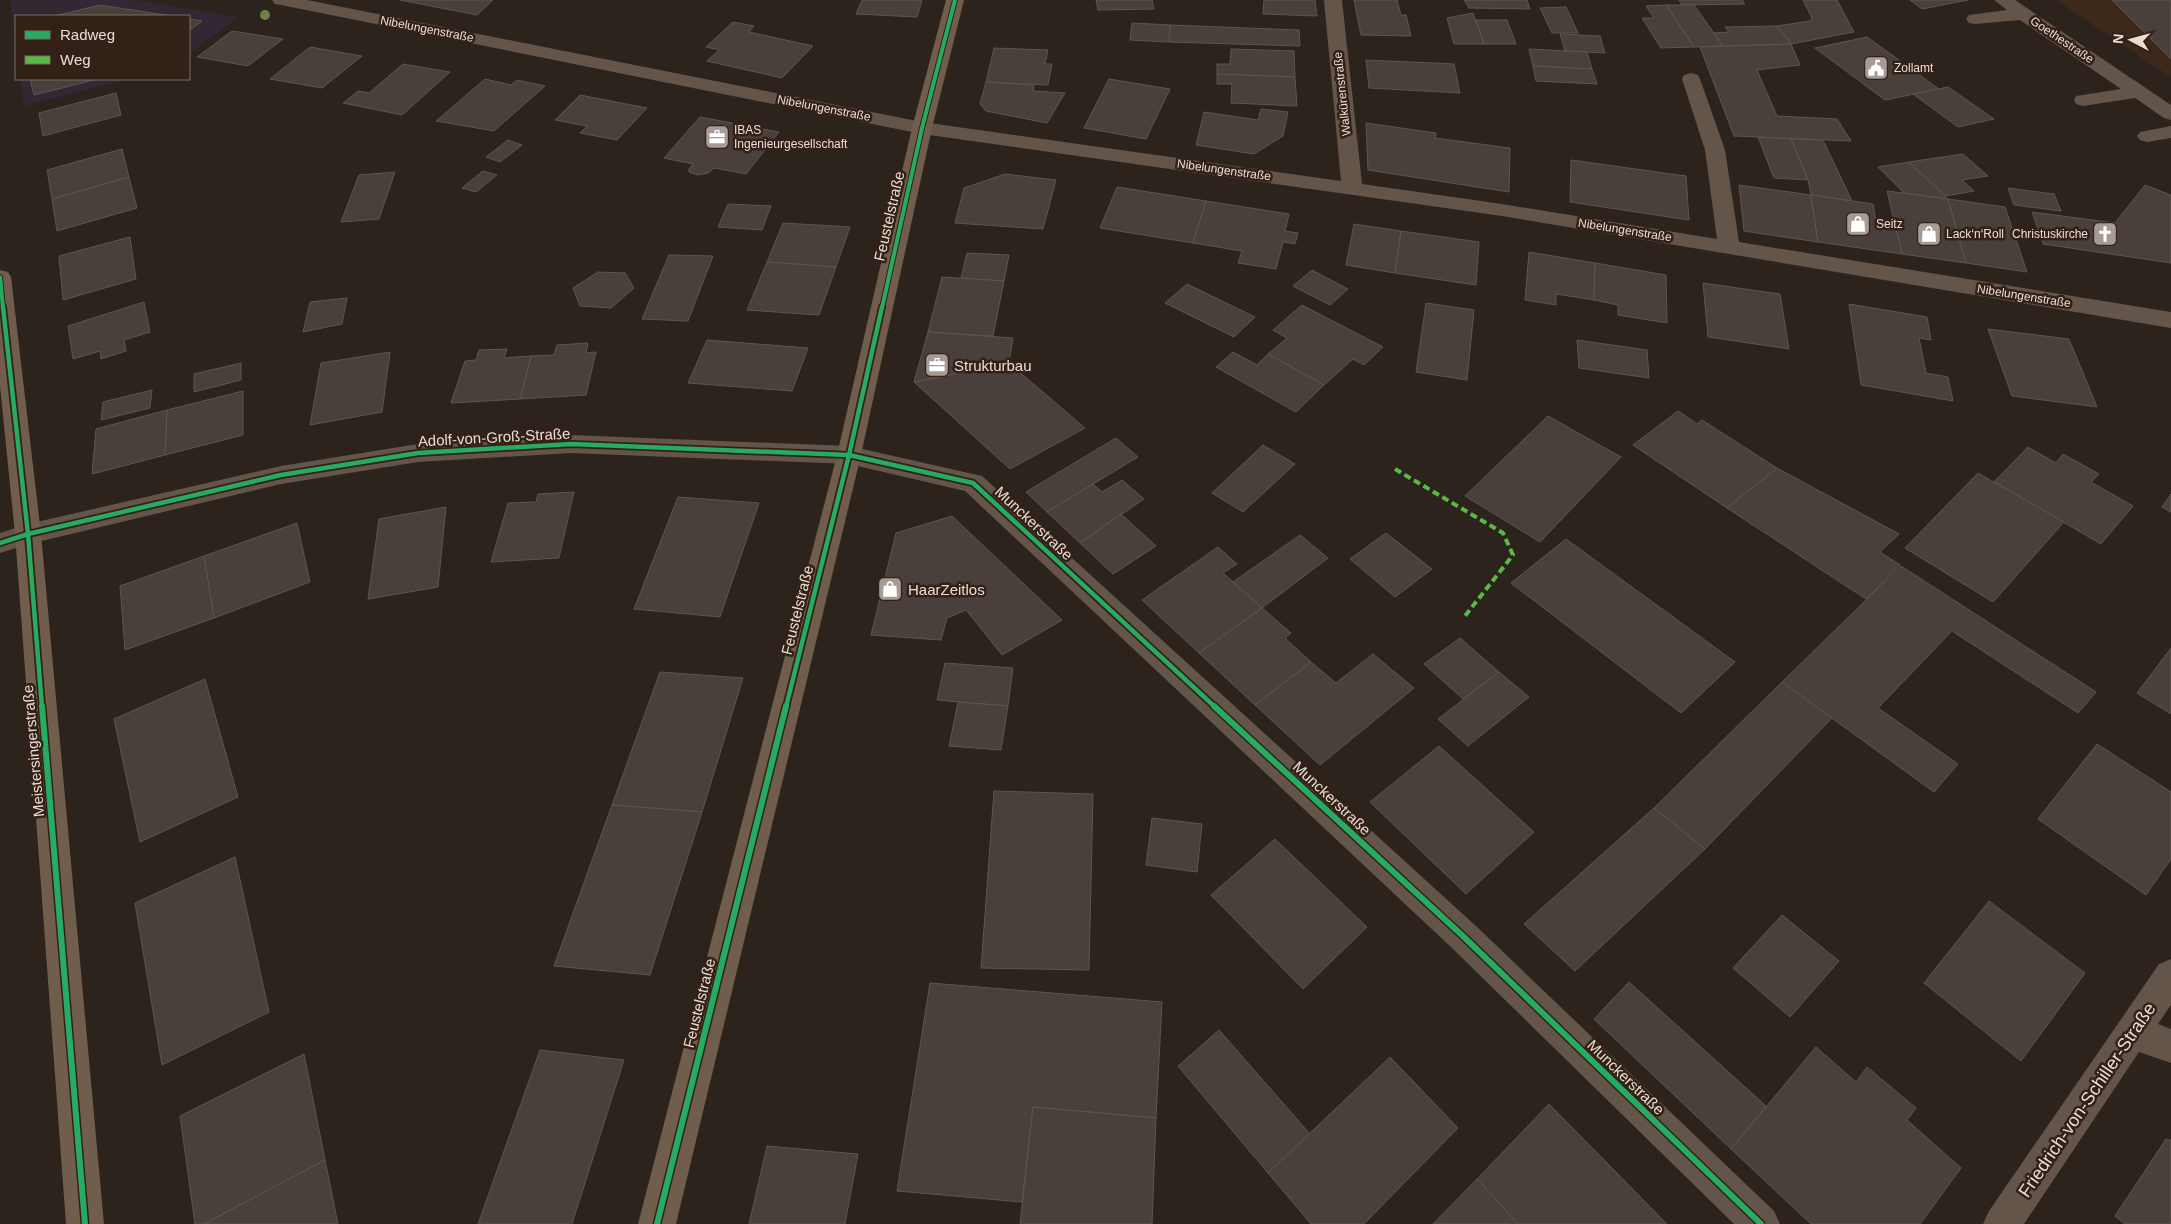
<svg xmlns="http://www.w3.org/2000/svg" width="2171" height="1224" font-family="Arial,sans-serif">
  <rect width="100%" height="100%" fill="#2d231d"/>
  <polygon fill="#3e281a" points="2056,0 2171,0 2171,77"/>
  <g fill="#312834">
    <polygon points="10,0 136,0 238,17 189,54 189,16 16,16 16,49"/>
    <polygon points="20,79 130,79 24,106"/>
  </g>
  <g fill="#49403c" stroke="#5e5551">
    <polygon points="400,0 493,0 477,15"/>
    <polygon points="862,0 922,0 917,17 856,14"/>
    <polygon points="1096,0 1152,0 1154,9 1098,10"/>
    <polygon points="1264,0 1315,0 1317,16 1263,14"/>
    <polygon points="1354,0 1397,0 1401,15 1406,15 1411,36 1361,35"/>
    <polygon points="1464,0 1527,0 1530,9 1469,8"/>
    <polygon points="1679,0 1742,0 1745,4 1682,5"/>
    <polygon points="1803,0 1837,0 1854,32 1791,44 1777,26 1810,21 1812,18"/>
    <polygon points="1910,0 1968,0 1922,9"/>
    <polygon points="2112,0 2171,0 2171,59"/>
    <polygon points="100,5 172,16 54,16"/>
    <polygon points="1666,5 1694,47 1661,48 1642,18 1654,18 1646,6"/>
    <polygon points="1666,5 1694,5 1723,46 1694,47"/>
    <polygon points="1566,7 1578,33 1552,33 1540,8"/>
    <polygon points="1473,13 1484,44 1454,44 1447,18"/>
    <polygon points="189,19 202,21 189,31"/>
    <polygon points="1476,20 1507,20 1516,44 1484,44"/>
    <polygon points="733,22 754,26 749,32 813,46 782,78 707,61 719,50 706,47"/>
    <polygon points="1132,23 1170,25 1169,42 1130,40"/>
    <polygon points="1170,25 1299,30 1300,46 1169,42"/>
    <polygon points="1777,26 1791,44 1723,46 1714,33 1729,32 1725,27"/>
    <polygon points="232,31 283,39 248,66 197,57"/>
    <polygon points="1560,34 1600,36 1605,53 1565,51"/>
    <polygon points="1867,37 1939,89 1885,100 1815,48"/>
    <polygon points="1791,44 1800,65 1757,70 1777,116 1837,119 1851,141 1734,136 1700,47"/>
    <polygon points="310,47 362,56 322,88 270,79"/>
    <polygon points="994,48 1048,50 1045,64 1052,64 1048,85 986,82"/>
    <polygon points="1231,49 1294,51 1295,77 1217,74 1217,64 1230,64"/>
    <polygon points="1529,49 1587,52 1592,69 1533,66"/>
    <polygon points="1366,60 1454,64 1460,93 1369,88"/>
    <polygon points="403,64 450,72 402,115 343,103 358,91 369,93"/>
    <polygon points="1533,66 1592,69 1597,84 1536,81"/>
    <polygon points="1217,74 1295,77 1297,106 1231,103 1232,84 1217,84"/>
    <polygon points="30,79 98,79 34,95"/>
    <polygon points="485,79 511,85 517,80 545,86 494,131 436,121"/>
    <polygon points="1109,79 1170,89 1146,139 1084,128"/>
    <polygon points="986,82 1034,85 1033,91 1065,93 1047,123 986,111 980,104"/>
    <polygon points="1948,87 1994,119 1958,127 1913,94"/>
    <polygon points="116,93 121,115 43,136 39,113"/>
    <polygon points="580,95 647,108 617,140 580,133 587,126 555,120"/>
    <polygon points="1261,109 1288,112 1283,136 1254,154 1196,145 1204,112 1258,120"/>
    <polygon points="700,117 779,132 746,174 714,168 708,173 698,175 689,172 689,169 693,164 664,158"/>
    <polygon points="1366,123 1436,133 1435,138 1510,148 1509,192 1368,170"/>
    <polygon points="1758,137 1791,139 1808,180 1774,178"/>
    <polygon points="1791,139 1823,140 1852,201 1811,195 1808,180"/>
    <polygon points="508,140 522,145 500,162 486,157"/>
    <polygon points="122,149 129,177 52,199 47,170"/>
    <polygon points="1963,154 1988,176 1962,180 1974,191 1945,196 1909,162"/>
    <polygon points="1571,160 1686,176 1689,220 1570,202"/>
    <polygon points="1909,162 1945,196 1948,199 1904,193 1878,167"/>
    <polygon points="483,171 497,175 476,192 462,188"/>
    <polygon points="395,172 379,219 341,222 359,175"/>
    <polygon points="1005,174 1056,180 1043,229 955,223 964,188"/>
    <polygon points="129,177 137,208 57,231 52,199"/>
    <polygon points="1739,185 1811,195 1818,242 1744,231"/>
    <polygon points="2145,185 2171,195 2171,263 2043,244 2032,212 2115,223"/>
    <polygon points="1117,187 1206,201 1193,243 1100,228"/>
    <polygon points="2008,188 2054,194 2061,211 2014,205"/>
    <polygon points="1887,191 1948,199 1966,263 1902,254"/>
    <polygon points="1811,195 1873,204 1876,221 1895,224 1902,254 1818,242"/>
    <polygon points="1948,199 2005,207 2027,272 1966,263"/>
    <polygon points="1206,201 1289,214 1285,231 1298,233 1295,244 1283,242 1276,269 1238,263 1242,251 1193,243"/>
    <polygon points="728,204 771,206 762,230 718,227"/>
    <polygon points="783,223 850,227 836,267 767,262"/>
    <polygon points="1354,224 1401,231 1395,273 1346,265"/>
    <polygon points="1401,231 1479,242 1476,285 1395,273"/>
    <polygon points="130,237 136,279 63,300 59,256"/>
    <polygon points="1529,252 1595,263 1594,300 1556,294 1556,305 1525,300"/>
    <polygon points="967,253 1009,255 1004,281 961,278"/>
    <polygon points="669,255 713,256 688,321 642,319"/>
    <polygon points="767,262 836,267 819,315 747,310"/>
    <polygon points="1595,263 1666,275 1667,323 1618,315 1618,305 1594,300"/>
    <polygon points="1312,270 1348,289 1330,305 1293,286"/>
    <polygon points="598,272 625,273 634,288 611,308 580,306 573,288"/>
    <polygon points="942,277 1004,281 993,336 928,332"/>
    <polygon points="1703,283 1780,294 1789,349 1708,337"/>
    <polygon points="1187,284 1255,317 1234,337 1165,303"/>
    <polygon points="347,298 342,324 303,332 310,302"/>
    <polygon points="144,302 150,332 124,340 126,351 101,359 100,351 73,359 68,326"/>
    <polygon points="1426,303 1474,310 1467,380 1416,372"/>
    <polygon points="1849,304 1927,317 1931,340 1919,338 1926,373 1948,377 1953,401 1861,385"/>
    <polygon points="1302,305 1383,347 1364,365 1353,359 1324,385 1268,354 1287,338 1273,330"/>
    <polygon points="1988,329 2069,339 2097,407 2012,396"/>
    <polygon points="928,332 1013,338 1009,363 914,382"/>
    <polygon points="707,340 808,348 792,391 688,383"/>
    <polygon points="1577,340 1647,350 1649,378 1579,368"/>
    <polygon points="588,343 586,353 596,352 586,395 520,399 531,356 554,355 557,345"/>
    <polygon points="507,349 504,358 531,356 520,399 451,403 465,361 476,360 479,350"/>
    <polygon points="390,352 382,412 310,425 321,363"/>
    <polygon points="1233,352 1257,365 1268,354 1324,385 1296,412 1216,367"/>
    <polygon points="241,363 241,380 194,392 194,374"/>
    <polygon points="1009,363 1085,428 1010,469 914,382"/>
    <polygon points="152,390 150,408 101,420 103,402"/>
    <polygon points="243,391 243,435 165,455 167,410"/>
    <polygon points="167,410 165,455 92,474 96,429"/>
    <polygon points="1678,411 1697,424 1702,420 1777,468 1727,508 1633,445"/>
    <polygon points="1548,416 1621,457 1540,542 1465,496"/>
    <polygon points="1116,438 1138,457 1047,512 1026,492"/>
    <polygon points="1263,445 1295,464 1243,512 1212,493"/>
    <polygon points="2028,447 2056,463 2063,454 2099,474 2091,482 2133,506 2101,544 1994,482"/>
    <polygon points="1777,468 1899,534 1880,552 1900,565 1866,599 1727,508"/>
    <polygon points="1978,473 2064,522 1993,602 1905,548"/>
    <polygon points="1122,480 1144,499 1080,543 1047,512 1093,484 1102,492"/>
    <polygon points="574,492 559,558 491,562 508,503 536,502 538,494"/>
    <polygon points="2171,494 2171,512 2162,507"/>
    <polygon points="678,497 759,503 720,617 634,609"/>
    <polygon points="446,507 438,587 368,599 379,519"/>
    <polygon points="1121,514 1156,546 1113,574 1080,543"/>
    <polygon points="952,516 1062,620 1002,655 966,610 947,618 941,640 871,635 896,533"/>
    <polygon points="297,523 310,582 214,618 204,556"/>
    <polygon points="1386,533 1432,569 1395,597 1350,559"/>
    <polygon points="1300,535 1328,558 1262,608 1233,582"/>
    <polygon points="1566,539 1735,662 1681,713 1511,583"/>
    <polygon points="1218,547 1237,564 1223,573 1262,608 1199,653 1142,600"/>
    <polygon points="204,556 214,618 125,650 120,586"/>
    <polygon points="1901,566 2096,692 2078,713 1952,631 1878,708 1958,764 1934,792 1782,682"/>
    <polygon points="1262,608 1291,633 1285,638 1311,662 1255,705 1199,653"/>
    <polygon points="1460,638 1499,672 1463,699 1424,664"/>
    <polygon points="2171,648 2171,714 2137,693"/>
    <polygon points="1373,654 1414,688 1320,765 1255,705 1311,662 1336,683"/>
    <polygon points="945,663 1013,668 1008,706 937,700"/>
    <polygon points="660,672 743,678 702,812 612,805"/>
    <polygon points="1499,672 1529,697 1468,746 1438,719"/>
    <polygon points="205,679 238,797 140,842 114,719"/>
    <polygon points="1782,682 1832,718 1705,849 1654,808"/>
    <polygon points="958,702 1008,706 1001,750 949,746"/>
    <polygon points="2097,744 2171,792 2171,859 2146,895 2038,819"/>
    <polygon points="1439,746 1534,832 1466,894 1370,802"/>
    <polygon points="994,791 1093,794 1089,970 981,968"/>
    <polygon points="612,805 702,812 650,975 554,966"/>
    <polygon points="1654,808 1705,849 1575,971 1524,924"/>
    <polygon points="1152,818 1202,824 1197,872 1146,865"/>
    <polygon points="1275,839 1367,927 1303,989 1211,895"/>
    <polygon points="235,857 269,1012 162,1065 135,903"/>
    <polygon points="1989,901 2085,973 2021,1061 1924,983"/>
    <polygon points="1782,915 1839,961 1790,1017 1733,968"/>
    <polygon points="1629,982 1766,1106 1731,1149 1594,1019"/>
    <polygon points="930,983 1162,1002 1156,1118 1033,1107 1022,1202 897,1191"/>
    <polygon points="1219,1030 1310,1134 1268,1173 1178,1066"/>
    <polygon points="1816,1047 1856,1082 1867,1067 1916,1108 1907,1120 1961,1168 1920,1224 1811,1224 1731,1149"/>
    <polygon points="540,1050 624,1060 572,1224 478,1224"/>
    <polygon points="304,1054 325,1160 204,1224 195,1224 180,1116"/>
    <polygon points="1390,1057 1458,1128 1364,1224 1311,1224 1268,1173"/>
    <polygon points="1549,1104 1667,1224 1518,1224 1477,1179"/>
    <polygon points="1033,1107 1156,1118 1152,1224 1020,1224"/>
    <polygon points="2166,1139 2171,1140 2171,1224 2125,1224 2115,1216"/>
    <polygon points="767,1146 858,1154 845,1224 749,1224"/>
    <polygon points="325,1160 338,1224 204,1224"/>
    <polygon points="1477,1179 1518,1224 1433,1224"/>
  </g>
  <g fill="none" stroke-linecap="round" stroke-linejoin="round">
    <g fill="#64554a" fill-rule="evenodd">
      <polygon points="272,0 307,0 922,122 1341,181 1324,0 1342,0 1362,184 1502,204 1717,239 1705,150 1682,79 1684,75 1691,73 1698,75 1700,79 1725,150 1739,242 2171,312 2171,328 1502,216 922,134 281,5 275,4"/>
      <polygon points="1994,0 2015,0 2171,105 2171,120 2164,118 2135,98 2083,106 2076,104 2074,100 2076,96 2121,89 2020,20 1975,24 1969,23 1966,19 1969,15 2007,10"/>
      <polygon points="2171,126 2171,138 2147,142 2140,140 2137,136 2140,132"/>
      <polygon points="571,435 849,446 982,476 1477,927 1774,1211 1780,1224 1734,1224 1453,949 965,491 849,464 571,453 418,462 281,484 29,544 0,553 0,533 28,524 281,466 418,444"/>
      <polygon points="2171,959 2171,1005 2158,1024 2171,1029 2171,1063 2139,1052 2024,1224 1983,1224 1989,1211 2159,964"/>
    </g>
    <g fill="#705d4c" fill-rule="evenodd">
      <polygon points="946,0 964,0 932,128 861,455 676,1224 638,1224 837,455 912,128"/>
      <polygon points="0,270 8,272 11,277 41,534 104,1224 66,1224 15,534 0,386"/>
    </g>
    <polyline stroke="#58b947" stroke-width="4" stroke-dasharray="7 4" stroke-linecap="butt" points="1395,469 1503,533 1513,555 1465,616"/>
    <defs>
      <g id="cycleway-far2">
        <polyline points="0,277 3,308"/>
        <polyline points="882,308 922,128 955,0"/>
      </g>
      <g id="cycleway-far1">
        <polyline points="3,307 28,534 42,707"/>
        <polyline points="0,543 28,534 281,475 418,453 571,444 849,455 973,483 1215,707"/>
        <polyline points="786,707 849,455 882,307"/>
      </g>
      <g id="cycleway">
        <polyline points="42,706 85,1224"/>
        <polyline points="1214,706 1465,938 1761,1224"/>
        <polyline points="657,1224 786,706"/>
      </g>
    </defs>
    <use href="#cycleway-far2" stroke="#332117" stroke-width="6"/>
    <use href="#cycleway-far1" stroke="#332117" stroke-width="8"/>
    <use href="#cycleway" stroke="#332117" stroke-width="9"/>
    <use href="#cycleway-far2" stroke="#26ab63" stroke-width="4"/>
    <use href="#cycleway-far1" stroke="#26ab63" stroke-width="4.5"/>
    <use href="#cycleway" stroke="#26ab63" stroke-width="6"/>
  </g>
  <circle fill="#6c8249" cx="265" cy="15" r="5"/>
  <defs>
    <symbol id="civic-square" viewBox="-11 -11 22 22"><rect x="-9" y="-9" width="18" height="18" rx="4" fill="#a79c95" stroke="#332117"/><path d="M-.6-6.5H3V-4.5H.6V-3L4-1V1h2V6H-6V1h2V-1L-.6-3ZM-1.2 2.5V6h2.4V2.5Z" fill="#fff"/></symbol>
    <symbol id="office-square" viewBox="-11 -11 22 22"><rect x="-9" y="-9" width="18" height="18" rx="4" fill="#a79c95" stroke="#332117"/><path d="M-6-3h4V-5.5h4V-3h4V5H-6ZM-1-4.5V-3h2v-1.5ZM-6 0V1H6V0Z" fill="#fff"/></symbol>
    <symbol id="shop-square" viewBox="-11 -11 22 22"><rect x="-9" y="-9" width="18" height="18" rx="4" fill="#a79c95" stroke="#332117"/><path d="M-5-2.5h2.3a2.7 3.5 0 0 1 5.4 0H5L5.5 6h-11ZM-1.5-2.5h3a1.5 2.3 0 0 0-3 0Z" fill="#fff"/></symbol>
    <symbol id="church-square" viewBox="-11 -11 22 22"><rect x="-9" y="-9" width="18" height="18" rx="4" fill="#a79c95" stroke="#332117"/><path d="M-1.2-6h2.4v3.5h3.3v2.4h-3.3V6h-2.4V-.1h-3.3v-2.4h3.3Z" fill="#fff"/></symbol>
  </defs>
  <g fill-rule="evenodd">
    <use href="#civic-square" x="1862" y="54" width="28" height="28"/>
    <use href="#office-square" x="703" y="123" width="28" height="28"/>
    <use href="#shop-square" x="1844" y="210" width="28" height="28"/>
    <use href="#shop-square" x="1915" y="220" width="28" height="28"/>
    <use href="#church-square" x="2091" y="220" width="28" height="28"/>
    <use href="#office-square" x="923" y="351" width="28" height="28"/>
    <use href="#shop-square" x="876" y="575" width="28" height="28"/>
  </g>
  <g text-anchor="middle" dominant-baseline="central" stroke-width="5" stroke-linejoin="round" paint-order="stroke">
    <g font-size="12" fill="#e9ddd6" stroke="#332117">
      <text transform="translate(427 29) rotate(11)">Nibelungenstraße</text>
      <text transform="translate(2062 40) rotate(34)">Goethestraße</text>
      <text transform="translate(1342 94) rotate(-96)">Walkürenstraße</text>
      <text transform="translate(824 108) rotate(11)">Nibelungenstraße</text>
      <text transform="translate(1224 170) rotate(8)">Nibelungenstraße</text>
      <text transform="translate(1625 230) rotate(9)">Nibelungenstraße</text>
      <text transform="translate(2024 296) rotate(9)">Nibelungenstraße</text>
    </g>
    <g font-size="12" fill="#e9ddd6" stroke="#332117" text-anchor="start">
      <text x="1894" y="68">Zollamt</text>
      <text x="734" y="130">IBAS<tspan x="734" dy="14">Ingenieurgesellschaft</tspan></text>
      <text x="1876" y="224">Seitz</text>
      <text x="1946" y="234">Lack‘n‘Roll</text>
      <text x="2088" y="234" text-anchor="end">Christuskirche</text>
    </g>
    <g font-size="15" fill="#e9ddd6" stroke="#332117">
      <text transform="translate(889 216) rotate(-77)">Feustelstraße</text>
      <text transform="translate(494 437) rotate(-3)">Adolf-von-Groß-Straße</text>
      <text transform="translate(1034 523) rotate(43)">Munckerstraße</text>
      <text transform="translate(797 610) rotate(-76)">Feustelstraße</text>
      <text transform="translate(33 751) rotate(-95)">Meistersingerstraße</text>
      <text transform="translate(1332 798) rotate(43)">Munckerstraße</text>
      <text transform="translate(699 1003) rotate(-76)">Feustelstraße</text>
      <text transform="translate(1626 1077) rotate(44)">Munckerstraße</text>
    </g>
    <g font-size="15" fill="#e9ddd6" stroke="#332117" text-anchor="start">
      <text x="954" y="365">Strukturbau</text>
      <text x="908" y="589">HaarZeitlos</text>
    </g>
    <g font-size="18" fill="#e9ddd6" stroke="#332117">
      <text transform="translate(2087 1100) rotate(-56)">Friedrich-von-Schiller-Straße</text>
    </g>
  </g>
  <rect x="15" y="15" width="175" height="65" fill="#332117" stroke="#7c6c63"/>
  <rect x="25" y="31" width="25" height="8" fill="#26ab63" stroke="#7c6c63"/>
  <text x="60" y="40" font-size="15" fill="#e9ddd6">Radweg</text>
  <rect x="25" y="56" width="25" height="8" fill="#58b947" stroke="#7c6c63"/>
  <text x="60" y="65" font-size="15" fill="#e9ddd6">Weg</text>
  <g transform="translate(2131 40) rotate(276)" stroke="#332117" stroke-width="4" paint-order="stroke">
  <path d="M0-4L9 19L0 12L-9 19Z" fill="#e9ddd6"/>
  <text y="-8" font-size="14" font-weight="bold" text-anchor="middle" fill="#e9ddd6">N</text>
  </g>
</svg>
